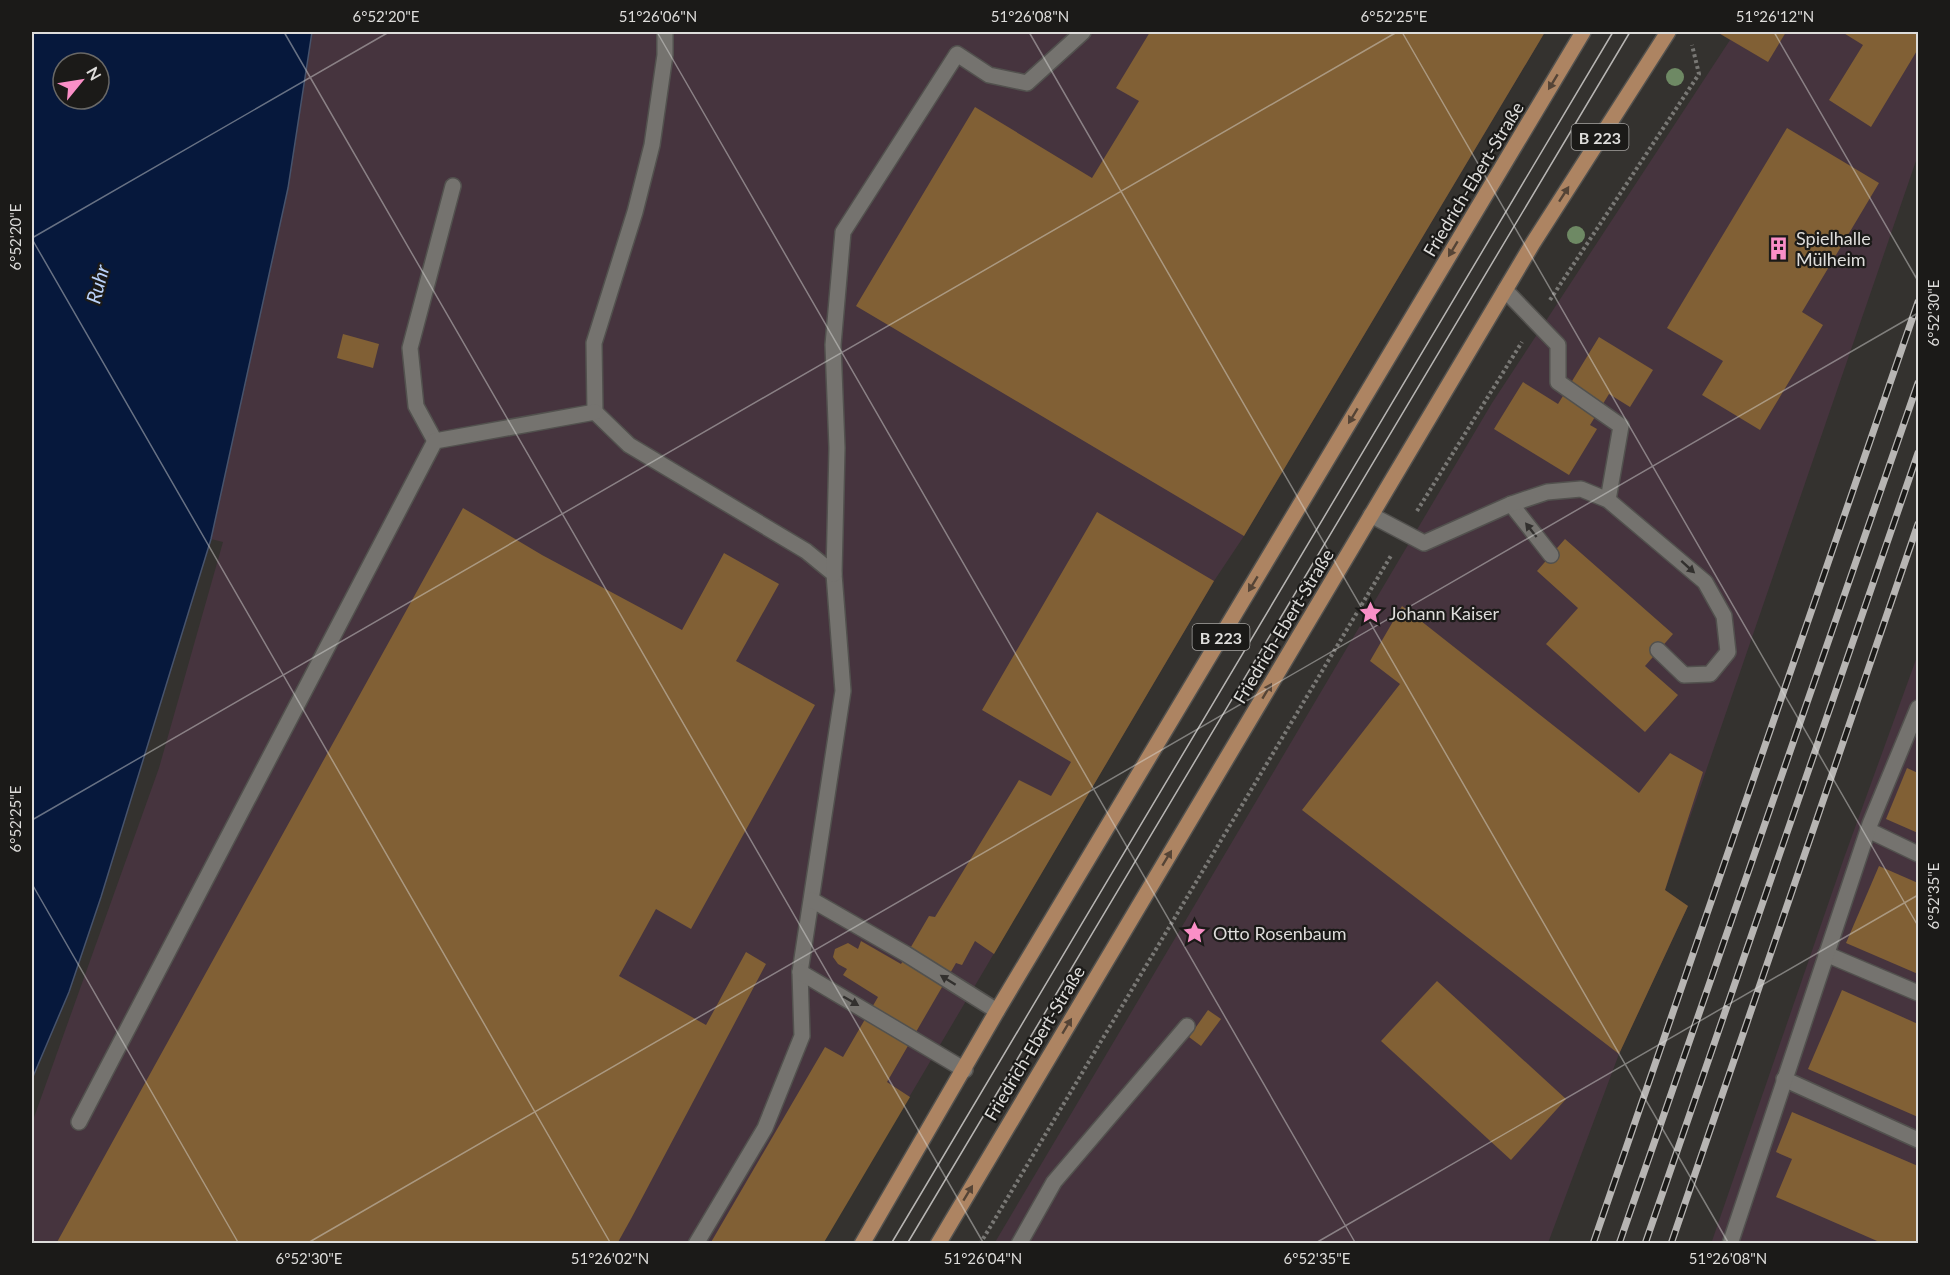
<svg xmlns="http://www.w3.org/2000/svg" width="1950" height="1275" font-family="Lato,sans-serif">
  <rect width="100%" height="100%" fill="#34322f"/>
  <g fill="#46343e">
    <polygon points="312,32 1545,32 1244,536 1214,581 823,1243 32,1244 32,1123 159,768 223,542 211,539 288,188"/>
    <polygon points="1717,32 1918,32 1918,155 1665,890 1688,906 1619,1054 1548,1243 994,1244 1492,403 1730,40"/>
    <polygon points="1918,654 1918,1243 1711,1244 1844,858"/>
  </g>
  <path fill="#06183c" stroke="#47536c" stroke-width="1.5" fill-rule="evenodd" d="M32,32h280l-24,156 -77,351 -110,358 -32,95 -37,87zM63,63h36v36h-36z"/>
  <g fill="#816035">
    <polygon points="1150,32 1545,32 1244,536 856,306 975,107 1092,178 1139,101 1116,88"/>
    <polygon points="1717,32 1786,32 1768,62"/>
    <polygon points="1842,32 1918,32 1918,49 1871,127 1829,100 1863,45"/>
    <polygon points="1787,128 1879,183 1802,312 1823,325 1760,430 1702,395 1723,361 1667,328"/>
    <polygon points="343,334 379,344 373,368 337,358"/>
    <polygon points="1599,337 1653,370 1630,407 1609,394 1590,425 1597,429 1569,475 1494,429 1523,382 1558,404"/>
    <polygon points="463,508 542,555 682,630 724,553 779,584 736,661 815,705 691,929 656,909 619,976 706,1025 746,952 766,964 632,1217 617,1244 56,1244"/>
    <polygon points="1097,512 1214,581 994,954 975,941 962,965 956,963 887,1082 910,1097 823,1244 710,1244 825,1047 843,1057 878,997 843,975 847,969 838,964 833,957 835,949 848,943 858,949 861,941 901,964 929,916 935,917 1019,780 1051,796 1071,762 982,710"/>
    <polygon points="1565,539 1673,634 1645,666 1678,695 1645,732 1546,644 1578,608 1537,571"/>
    <polygon points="1402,606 1639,793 1670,753 1703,772 1665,890 1688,906 1619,1054 1302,810 1400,684 1370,661"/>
    <polygon points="1907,768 1918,773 1918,833 1886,819"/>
    <polygon points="1879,866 1918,883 1918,974 1846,943"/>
    <polygon points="1437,981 1566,1099 1511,1160 1381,1041"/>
    <polygon points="1842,990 1918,1024 1918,1117 1808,1069"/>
    <polygon points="1208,1010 1221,1019 1201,1046 1189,1037"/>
    <polygon points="1792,1112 1918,1166 1918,1244 1884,1244 1776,1197 1792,1159 1776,1152"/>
  </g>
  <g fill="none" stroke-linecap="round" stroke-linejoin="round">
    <defs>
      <g id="lane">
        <polyline points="665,32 665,55 652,145 635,212 594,343 595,412 629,445 806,551 834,574 843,691 800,972 802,1036 765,1128 696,1244"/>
        <polyline points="1505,290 1558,345 1558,382 1621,426 1608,500"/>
        <polyline points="435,441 416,406 410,348 453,186"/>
        <polyline points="1511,504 1551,555"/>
        <polyline points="1371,515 1424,543 1511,504 1547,492 1581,489 1608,500 1705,582 1724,616 1728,652 1710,674 1684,675 1658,650"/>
        <polyline points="834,574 837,448 833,345 843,232 957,54 989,75 1027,83 1083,32"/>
        <polyline points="1868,830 1918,854"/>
        <polyline points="812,900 906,954 997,1011"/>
        <polyline points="1826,954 1918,993"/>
        <polyline points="800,972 965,1070"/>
        <polyline points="1784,1079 1918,1140"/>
        <polyline points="79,1122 435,441 595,412"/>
        <polyline points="1019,1244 1054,1182 1187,1026"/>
        <polyline points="1730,1244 1870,824 1918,708"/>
      </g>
      <g id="primary">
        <polyline points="862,1244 997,1011 1583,32"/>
        <polyline points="938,1244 1533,243 1668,32"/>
      </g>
    </defs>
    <use href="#lane" stroke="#52514e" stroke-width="18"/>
    <use href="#primary" stroke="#52514e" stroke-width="18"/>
    <g stroke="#797875" stroke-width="4" stroke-dasharray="3 3" stroke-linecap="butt">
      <polyline points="1550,300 1699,74 1692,45"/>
      <polyline points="1417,511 1522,342"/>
      <polyline points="980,1244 1392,554"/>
    </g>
    <use href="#lane" stroke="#75736f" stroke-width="15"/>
    <use href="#primary" stroke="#ad8462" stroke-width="15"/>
    <g stroke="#b7b5b3" stroke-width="1.5">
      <polyline points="891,1244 1613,32"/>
      <polyline points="907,1244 1630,32"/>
    </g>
    <defs>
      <g id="rail">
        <polyline points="1593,1244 1918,302"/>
        <polyline points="1619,1244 1918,383"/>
        <polyline points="1645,1244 1918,453"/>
        <polyline points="1671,1244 1918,524"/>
      </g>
    </defs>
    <use href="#rail" stroke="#b7b5b3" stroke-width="7"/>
    <use href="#rail" stroke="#1b1a18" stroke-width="4.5" stroke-dasharray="14" stroke-linecap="butt"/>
  </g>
  <g fill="#6e8964">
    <circle cx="1675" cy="77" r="9"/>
    <circle cx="1576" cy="235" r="9"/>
  </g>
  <defs><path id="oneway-solid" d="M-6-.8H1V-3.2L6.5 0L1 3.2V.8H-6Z" transform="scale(1.5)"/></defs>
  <g fill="#554436">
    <use href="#oneway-solid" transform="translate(1553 82) rotate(121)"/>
    <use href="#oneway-solid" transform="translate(1564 194) rotate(-57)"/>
    <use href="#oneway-solid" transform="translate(1453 249) rotate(121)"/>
    <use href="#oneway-solid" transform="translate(1353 416) rotate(121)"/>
    <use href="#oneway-solid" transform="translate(1253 584) rotate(121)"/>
    <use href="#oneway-solid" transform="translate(1267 691) rotate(-59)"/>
    <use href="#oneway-solid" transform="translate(1167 858) rotate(-59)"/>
    <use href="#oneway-solid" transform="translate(1067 1026) rotate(-59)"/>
    <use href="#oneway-solid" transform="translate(968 1193) rotate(-59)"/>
  </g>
  <g fill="#32302e">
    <use href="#oneway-solid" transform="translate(1531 530) rotate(-128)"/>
    <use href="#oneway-solid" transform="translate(1688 567) rotate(42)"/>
    <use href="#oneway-solid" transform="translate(948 980) rotate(-148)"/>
    <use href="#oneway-solid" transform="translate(851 1001) rotate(30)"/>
  </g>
  <path fill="none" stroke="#dedddb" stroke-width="1.5" stroke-opacity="0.45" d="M284,32l700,1212M657,32l699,1212M1029,32l700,1212M1402,32l516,894M1774,32l144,249M32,238l357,-206M32,239l579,1005M32,820l1365,-788M32,884l207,360M306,1244l1612,-931M1314,1244l604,-349"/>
  <defs>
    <symbol id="building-bare" viewBox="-9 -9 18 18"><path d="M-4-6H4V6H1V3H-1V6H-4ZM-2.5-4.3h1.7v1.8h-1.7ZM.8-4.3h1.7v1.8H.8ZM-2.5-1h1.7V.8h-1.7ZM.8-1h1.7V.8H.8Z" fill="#fa8fc7" stroke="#1b1a18" stroke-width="2.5" paint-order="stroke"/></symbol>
    <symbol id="sight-bare" viewBox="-9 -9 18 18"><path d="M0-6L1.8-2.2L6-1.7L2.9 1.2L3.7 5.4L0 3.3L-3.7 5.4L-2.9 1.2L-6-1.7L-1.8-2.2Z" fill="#fa8fc7" stroke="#1b1a18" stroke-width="2.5" paint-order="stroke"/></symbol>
  </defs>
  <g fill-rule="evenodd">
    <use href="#building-bare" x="1762" y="232" width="33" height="33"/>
    <use href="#sight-bare" x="1354" y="596" width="33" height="33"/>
    <use href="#sight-bare" x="1178" y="916" width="33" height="33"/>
  </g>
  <g text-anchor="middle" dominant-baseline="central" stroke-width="4.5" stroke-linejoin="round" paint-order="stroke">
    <g fill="#1b1a18" stroke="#a4a2a0" stroke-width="1.5">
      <rect x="1571.5" y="124" width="57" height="26" rx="4.5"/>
      <rect x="1192.5" y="624" width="57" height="26" rx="4.5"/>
    </g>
    <g font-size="16" font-weight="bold" fill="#dedddb">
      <text x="1600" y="137">B 223</text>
      <text x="1221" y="637">B 223</text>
    </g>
    <g font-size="18" fill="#dedddb" stroke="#1b1a18">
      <text transform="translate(1473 179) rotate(-59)">Friedrich-Ebert-Straße</text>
      <text transform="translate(1283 626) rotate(-59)">Friedrich-Ebert-Straße</text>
      <text transform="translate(1034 1043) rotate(-59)">Friedrich-Ebert-Straße</text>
    </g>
    <g font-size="18" fill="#dedddb" stroke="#1b1a18" text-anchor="start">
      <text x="1796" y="238">Spielhalle<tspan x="1796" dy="21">Mülheim</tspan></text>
      <text x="1389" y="613">Johann Kaiser</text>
      <text x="1213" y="933">Otto Rosenbaum</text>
    </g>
    <g font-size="20" font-style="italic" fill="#bad2fa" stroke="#1b1a18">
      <text transform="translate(97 284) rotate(-75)">Ruhr</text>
    </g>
  </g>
  <rect width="1950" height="1275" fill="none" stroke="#1b1a18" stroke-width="66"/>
  <g transform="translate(81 81) rotate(60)"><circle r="28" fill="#1b1a18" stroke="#696866" stroke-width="1.5"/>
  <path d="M0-4.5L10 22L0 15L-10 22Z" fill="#fa8fc7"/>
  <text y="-9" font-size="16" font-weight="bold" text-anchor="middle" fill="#dedddb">N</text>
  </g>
  <rect x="33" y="33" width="1884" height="1209" fill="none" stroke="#dedddb" stroke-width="2"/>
  <g font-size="15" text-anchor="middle" fill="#dedddb">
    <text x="386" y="22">6°52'20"E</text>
    <text x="658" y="22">51°26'06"N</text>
    <text x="1030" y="22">51°26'08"N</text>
    <text x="1394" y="22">6°52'25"E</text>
    <text x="1775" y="22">51°26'12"N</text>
    <text transform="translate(16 237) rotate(-90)" y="5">6°52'20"E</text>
    <text transform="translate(1934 313) rotate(-90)" y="5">6°52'30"E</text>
    <text transform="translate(16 819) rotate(-90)" y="5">6°52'25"E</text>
    <text transform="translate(1934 896) rotate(-90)" y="5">6°52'35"E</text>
    <text x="309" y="1264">6°52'30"E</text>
    <text x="610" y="1264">51°26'02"N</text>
    <text x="983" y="1264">51°26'04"N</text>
    <text x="1317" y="1264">6°52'35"E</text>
    <text x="1728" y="1264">51°26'08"N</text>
  </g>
</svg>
